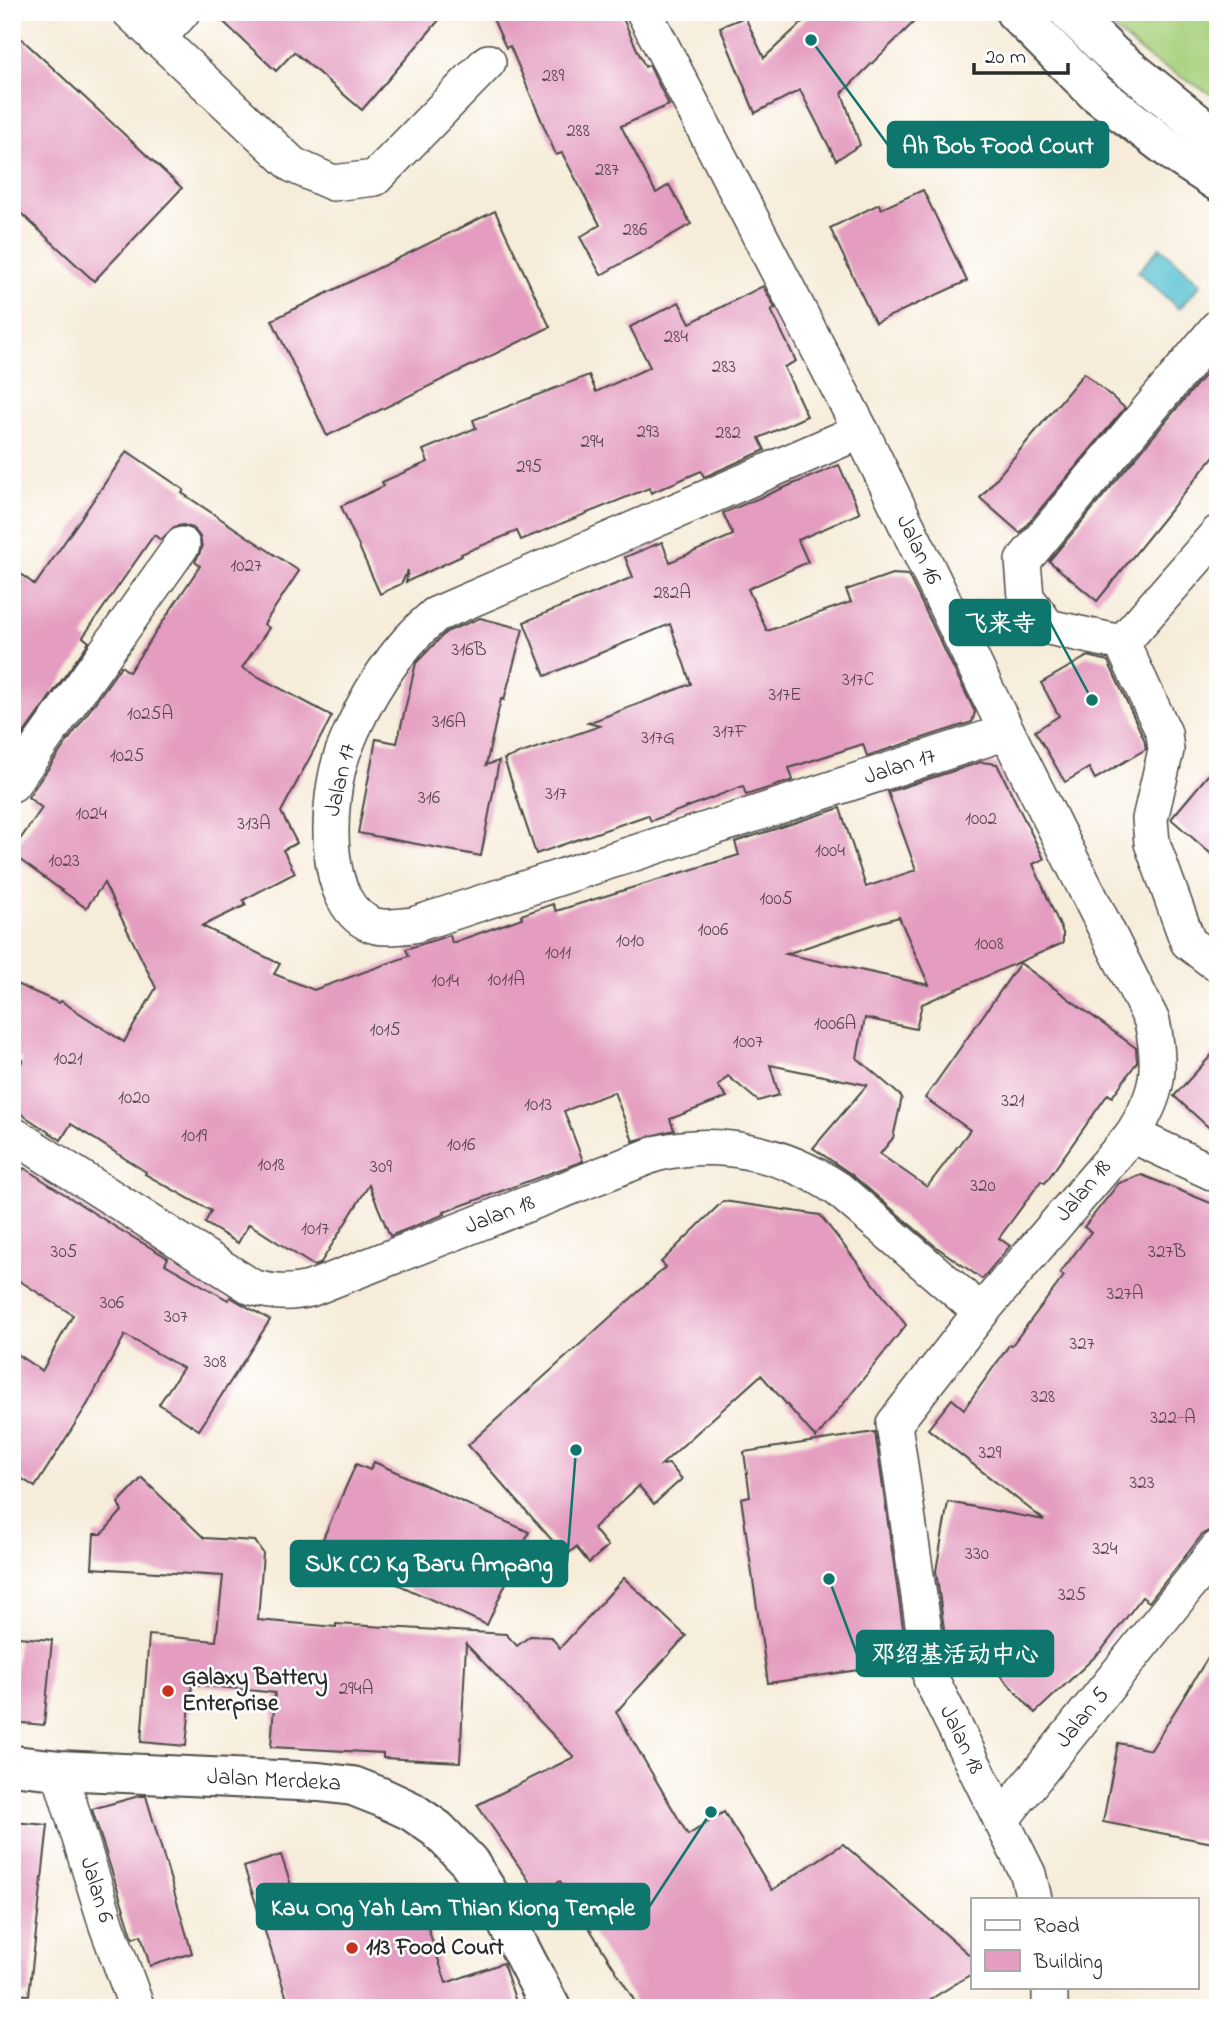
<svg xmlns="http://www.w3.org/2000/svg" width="1230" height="2020" font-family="'Indie Flower','LXGW WenKai TC',sans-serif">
  <rect width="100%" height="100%" fill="#fff"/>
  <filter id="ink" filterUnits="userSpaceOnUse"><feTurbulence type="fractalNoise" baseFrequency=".0143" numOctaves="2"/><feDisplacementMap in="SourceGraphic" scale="14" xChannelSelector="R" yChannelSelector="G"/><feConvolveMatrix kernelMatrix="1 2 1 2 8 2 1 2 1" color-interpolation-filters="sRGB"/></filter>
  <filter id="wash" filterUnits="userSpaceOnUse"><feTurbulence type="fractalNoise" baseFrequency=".00686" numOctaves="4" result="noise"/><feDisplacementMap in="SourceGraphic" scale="28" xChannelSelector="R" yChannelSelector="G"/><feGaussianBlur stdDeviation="1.57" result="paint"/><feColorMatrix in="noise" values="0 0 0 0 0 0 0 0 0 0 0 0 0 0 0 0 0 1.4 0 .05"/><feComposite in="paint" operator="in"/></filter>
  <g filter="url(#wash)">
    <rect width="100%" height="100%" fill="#f6ecd9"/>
    <polygon fill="#a7d07c" stroke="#697e54" stroke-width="2" points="1093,12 1218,12 1218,98 1150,59"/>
    <polygon fill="#58c3d2" stroke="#42777e" stroke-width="2" points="1160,247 1201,284 1179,309 1138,272"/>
    <g id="blocks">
      <g fill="#e49cc0" fill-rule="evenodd">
        <polygon points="213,12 446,12 362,110 294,52 276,71"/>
        <polygon points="490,12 620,12 645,67 649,65 669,105 621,126 656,193 669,185 691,224 601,275 580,237 600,225 562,153 556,155 510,46 506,48"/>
        <polygon points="813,12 924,12 842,93 860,145 836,160 800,90 755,113 720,27 745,17 764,58"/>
        <polygon points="12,30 182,188 94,281 12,205"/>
        <polygon points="923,190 967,281 875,323 830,228 879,204 881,209"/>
        <polygon points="495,211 550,327 327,436 272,320"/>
        <polygon points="763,286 775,308 771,310 796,361 784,367 807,416 759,438 765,450 704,477 701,471 651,493 649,488 521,540 517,531 461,554 462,556 406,582 408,570 401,584 380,594 341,506 384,486 382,482 428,462 423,450 476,428 473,420 589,375 596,392 650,367 630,327 679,302 690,323"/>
        <polygon points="1218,359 1218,451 1097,601 1049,561"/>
        <polygon points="1084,373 1125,408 1020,533 980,498"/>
        <path d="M127,451l57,39 -2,3 117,78 -35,53 5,4 -27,40 90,48 -51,96 16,31 -14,7 12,23 -52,27 3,5 -44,21 78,38 -6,10 40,16 95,-34 -3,-7 44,-14 2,8 70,-25 -1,-3 32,-11 3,7 183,-56 -4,-13 105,-34 26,79 50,-17 -28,-78 93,-30 16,2 47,95 -11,5 30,69v10l-141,61 -6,25 -51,-11 -8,40 45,39 -9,41 -13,16 47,33 43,-57 -45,-32 95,-135 116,85 1,14 -25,35 -4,-3 -63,89 -4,-2 -42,57 11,8 -28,33 -47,-33 -84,-72 -38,-26 54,-63 -97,-20 9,30 -21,6 -30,-25 -10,10 9,11 -57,22 4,11 -41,11 -19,-49 -50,19 19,50 -139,51 1,2 -55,22 -21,-51 -49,79 -6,2 -65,-42 -11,19 -33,-20 6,-12 -66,-37 1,-2 -75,-48 -10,16 -49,-32v-31l11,-17 -11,-6v-72l47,21 2,-2 63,41 32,-54 -52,-105 -18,25 -74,-54v-3l30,-43 -14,-11 93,-131 8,6 71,-106 -5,-4 7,-14 -2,-11 -7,-9 -10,-3 -9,2 -13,13 -7,-5 -71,102 6,5 -70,98 -7,-5v-168l23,18zM899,917l30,68 -143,-31 92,-31z"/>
        <polygon points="839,465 860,513 798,540 808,562 748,589 767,631 851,602 846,590 892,574 908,575 975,712 972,722 867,756 863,744 789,768 793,780 746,795 743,786 651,821 648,815 536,854 504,759 600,726 588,723 691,684 670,624 545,676 524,622 633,577 625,557 662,542 670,562 733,535 723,513"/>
        <polygon points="480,618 523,629 504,700 501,699 486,765 499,761 481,856 358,833 376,739 397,743 416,663 446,632"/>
        <polygon points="1088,656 1108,661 1144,739 1146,749 1095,779 1089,768 1065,782 1035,731 1059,716 1041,683"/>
        <polygon points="1218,763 1218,860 1171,819"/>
        <polygon points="1218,1048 1218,1136 1174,1096"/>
        <polygon points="24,1168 117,1228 168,1258 165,1264 228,1300 230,1297 270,1320 199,1430 159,1404 183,1368 125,1335 87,1405 35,1487 12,1472 12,1351 42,1371 73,1315 12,1276 12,1186"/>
        <polygon points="1142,1175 1218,1206 1218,1528 1210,1530 1202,1535 1149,1602 1142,1597 1101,1651 1035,1713 988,1662 949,1665 936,1571 948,1502 1044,1520 928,1429 952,1399 964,1409 1010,1344 1012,1345 1064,1276 1060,1273 1091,1232 1084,1227 1119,1183"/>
        <polygon points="723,1201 820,1215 906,1325 816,1438 761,1375 661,1465 669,1464 682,1479 654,1504 639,1486 593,1528 608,1546 589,1563 576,1547 566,1556 468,1445 666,1267 661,1262"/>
        <polygon points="875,1432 908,1663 768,1683 741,1498 750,1496 744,1452"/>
        <polygon points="374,1462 529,1532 487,1625 331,1554 333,1549 321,1543 356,1464 370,1470"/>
        <polygon points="142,1478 204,1538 255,1541 263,1553 258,1620 336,1627 336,1624 506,1634 517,1646 530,1636 551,1637 560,1648 624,1578 686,1636 616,1712 688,1835 724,1812 772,1890 843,1844 973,1958 973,1973 931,1999 937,2008 639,2008 560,1881 538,1894 477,1805 574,1757 466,1644 460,1762 383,1758 383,1753 271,1747 275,1693 192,1684 186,1746 141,1742 149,1635 216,1641 223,1576 92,1568 94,1534 102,1534 122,1511 118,1503"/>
        <polygon points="18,1637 52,1640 44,1725 12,1722"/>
        <polygon points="1218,1641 1218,1844 1103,1822 1118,1743 1151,1750"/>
        <polygon points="139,1796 146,1796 192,1953 150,1966 141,1935 133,1938 92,1809"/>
        <polygon points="12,1822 48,1825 29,1995 12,1994"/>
        <polygon points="281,1855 296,1900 305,1897 313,1922 415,1888 446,1983 503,1963 518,2008 290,2008 244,1867"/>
      </g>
    </g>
  </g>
  <g filter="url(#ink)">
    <use href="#blocks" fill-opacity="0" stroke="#494845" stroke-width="2"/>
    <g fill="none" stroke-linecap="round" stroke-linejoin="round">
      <defs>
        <g id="street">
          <polyline points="130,12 293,165 333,183 375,178 488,62"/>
          <path d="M644,12l217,419 146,301 145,289c10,48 7,72 -20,114l-151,177 -87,112 37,255 97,195 6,25"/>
          <polyline points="157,39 182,12"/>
          <path d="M861,431l-426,184c-42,36 -72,85 -92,137 -16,43 -25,158 33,174 12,3 25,0 37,-1l594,-193"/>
          <polyline points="1122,643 1048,627 1026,597 1023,561 1218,327"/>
          <polyline points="1122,643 1164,733 1166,750 1150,819 1152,843 1188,942 1214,962 1218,959"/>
          <polyline points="1122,643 1218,533"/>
          <polyline points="12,784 182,545"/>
          <path d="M12,1134l240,153c21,6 37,7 58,2l345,-135c63,-16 130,-1 183,35l143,123"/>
          <polyline points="1132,1135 1218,1175"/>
          <polyline points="59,1770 107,1926 137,2008"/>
          <polyline points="1001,1820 1218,1548"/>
          <polyline points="1050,1987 1050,2008"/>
        </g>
        <g id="secondary">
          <polyline points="1015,12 1095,92 1177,155 1218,182"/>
          <polyline points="1069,12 1113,55 1218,140"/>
          <polyline points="12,1765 59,1770 319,1782 353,1786 381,1797 411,1811 437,1829 469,1862 506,1921 551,2008"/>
        </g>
      </defs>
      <use href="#street" stroke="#494845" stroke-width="38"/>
      <use href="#secondary" stroke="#494845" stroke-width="42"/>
      <use href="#street" stroke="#fff" stroke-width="35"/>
      <use href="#secondary" stroke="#fff" stroke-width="38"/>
    </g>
  </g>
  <g fill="#c8321e" stroke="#fff" stroke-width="2.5">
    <circle cx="168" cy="1691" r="7"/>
    <circle cx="352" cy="1948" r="7"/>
  </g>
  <g text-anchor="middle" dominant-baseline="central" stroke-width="5" stroke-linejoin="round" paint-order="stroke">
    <g font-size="19" fill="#594750">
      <text x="553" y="76">289</text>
      <text x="578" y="131">288</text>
      <text x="607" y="170">287</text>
      <text x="635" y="230">286</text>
      <text x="676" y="337">284</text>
      <text x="724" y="367">283</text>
      <text x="648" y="432">293</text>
      <text x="728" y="433">282</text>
      <text x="592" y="442">294</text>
      <text x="529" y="467">295</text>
      <text x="246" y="566">1027</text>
      <text x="672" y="593">282A</text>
      <text x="469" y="650">316B</text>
      <text x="858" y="680">317C</text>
      <text x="785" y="695">317E</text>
      <text x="150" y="714">1025A</text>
      <text x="449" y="722">316A</text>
      <text x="730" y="732">317F</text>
      <text x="658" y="738">317G</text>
      <text x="127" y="756">1025</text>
      <text x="556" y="794">317</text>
      <text x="429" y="798">316</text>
      <text x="91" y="814">1024</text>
      <text x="981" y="819">1002</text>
      <text x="254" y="824">313A</text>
      <text x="830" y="851">1004</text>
      <text x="64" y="861">1023</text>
      <text x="776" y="899">1005</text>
      <text x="713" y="930">1006</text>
      <text x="630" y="941">1010</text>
      <text x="989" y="944">1008</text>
      <text x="558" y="953">1011</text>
      <text x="506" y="980">1011A</text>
      <text x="445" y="981">1014</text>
      <text x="835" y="1024">1006A</text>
      <text x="385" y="1030">1015</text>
      <text x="748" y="1042">1007</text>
      <text x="68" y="1059">1021</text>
      <text x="134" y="1098">1020</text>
      <text x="1013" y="1101">321</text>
      <text x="538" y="1105">1013</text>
      <text x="194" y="1136">1019</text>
      <text x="461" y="1145">1016</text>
      <text x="271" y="1165">1018</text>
      <text x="381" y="1167">309</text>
      <text x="983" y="1186">320</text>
      <text x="315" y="1229">1017</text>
      <text x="64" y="1252">305</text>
      <text x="1167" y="1252">327B</text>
      <text x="1125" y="1294">327A</text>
      <text x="112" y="1303">306</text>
      <text x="176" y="1317">307</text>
      <text x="1082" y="1344">327</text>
      <text x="215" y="1362">308</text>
      <text x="1043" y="1397">328</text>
      <text x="1173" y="1418">322-A</text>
      <text x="990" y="1453">329</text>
      <text x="1142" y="1483">323</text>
      <text x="1105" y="1549">324</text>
      <text x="977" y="1554">330</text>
      <text x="1072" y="1595">325</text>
      <text x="356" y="1689">294A</text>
    </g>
    <g font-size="23" fill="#2b2b2b" stroke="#fff">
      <text transform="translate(918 550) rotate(64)">Jalan 16</text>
      <text transform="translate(900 767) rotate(-18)">Jalan 17</text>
      <text transform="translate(341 780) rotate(-77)">Jalan 17</text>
      <text transform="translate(1084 1191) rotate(-50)">Jalan 18</text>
      <text transform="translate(500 1215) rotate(-21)">Jalan 18</text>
      <text transform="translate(1083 1718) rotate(-51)">Jalan 5</text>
      <text transform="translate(961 1740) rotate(64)">Jalan 18</text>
      <text transform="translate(274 1781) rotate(3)">Jalan Merdeka</text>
      <text transform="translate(96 1890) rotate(73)">Jalan 6</text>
    </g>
    <g font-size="23" font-weight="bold" fill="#2b2b2b" stroke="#fff" text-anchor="start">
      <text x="182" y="1678">Galaxy Battery<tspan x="182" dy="26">Enterprise</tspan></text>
      <text x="366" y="1948">113 Food Court</text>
    </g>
  </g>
  <path fill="none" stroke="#0f766e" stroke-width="2.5" d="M811 40L888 145M1092 700L1050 622M576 1450L567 1563M829 1579L857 1654M711 1812L649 1907"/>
  <g fill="#0f766e" stroke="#fff" stroke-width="2.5">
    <circle cx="811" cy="40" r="7"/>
    <circle cx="1092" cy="700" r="7"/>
    <circle cx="576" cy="1450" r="7"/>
    <circle cx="829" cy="1579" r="7"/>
    <circle cx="711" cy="1812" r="7"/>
  </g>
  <g fill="#0f766e" stroke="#0f766e" stroke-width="2.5">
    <rect x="888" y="122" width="220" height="45" rx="7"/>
    <rect x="950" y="600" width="100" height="45" rx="7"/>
    <rect x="291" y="1541" width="276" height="45" rx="7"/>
    <rect x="857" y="1631" width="196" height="45" rx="7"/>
    <rect x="257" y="1884" width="392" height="45" rx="7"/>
  </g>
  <g font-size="24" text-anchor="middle" font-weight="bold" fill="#fff">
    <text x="998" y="153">Ah Bob Food Court</text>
    <text x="1000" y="631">飞来寺</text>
    <text x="429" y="1571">SJK (C) Kg Baru Ampang</text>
    <text x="955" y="1662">邓绍基活动中心</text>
    <text x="453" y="1915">Kau Ong Yah Lam Thian Kiong Temple</text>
  </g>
  <rect width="1230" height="2020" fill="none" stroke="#fff" stroke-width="42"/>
  <rect x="971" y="1898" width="228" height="91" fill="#ffffff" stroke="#aaaaaa" stroke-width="2"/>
  <rect x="985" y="1920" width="35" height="10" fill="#ffffff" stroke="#aaaaaa" stroke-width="2"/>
  <text x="1034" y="1932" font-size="21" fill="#2b2b2b">Road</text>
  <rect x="985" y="1950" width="35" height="21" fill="#e49cc0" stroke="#aaaaaa" stroke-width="2"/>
  <text x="1034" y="1968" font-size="21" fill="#2b2b2b">Building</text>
  <path d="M974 63v10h94v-10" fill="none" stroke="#2b2b2b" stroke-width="3.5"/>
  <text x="985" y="63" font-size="21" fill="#2b2b2b" stroke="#ffffff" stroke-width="5" paint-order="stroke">20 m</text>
</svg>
